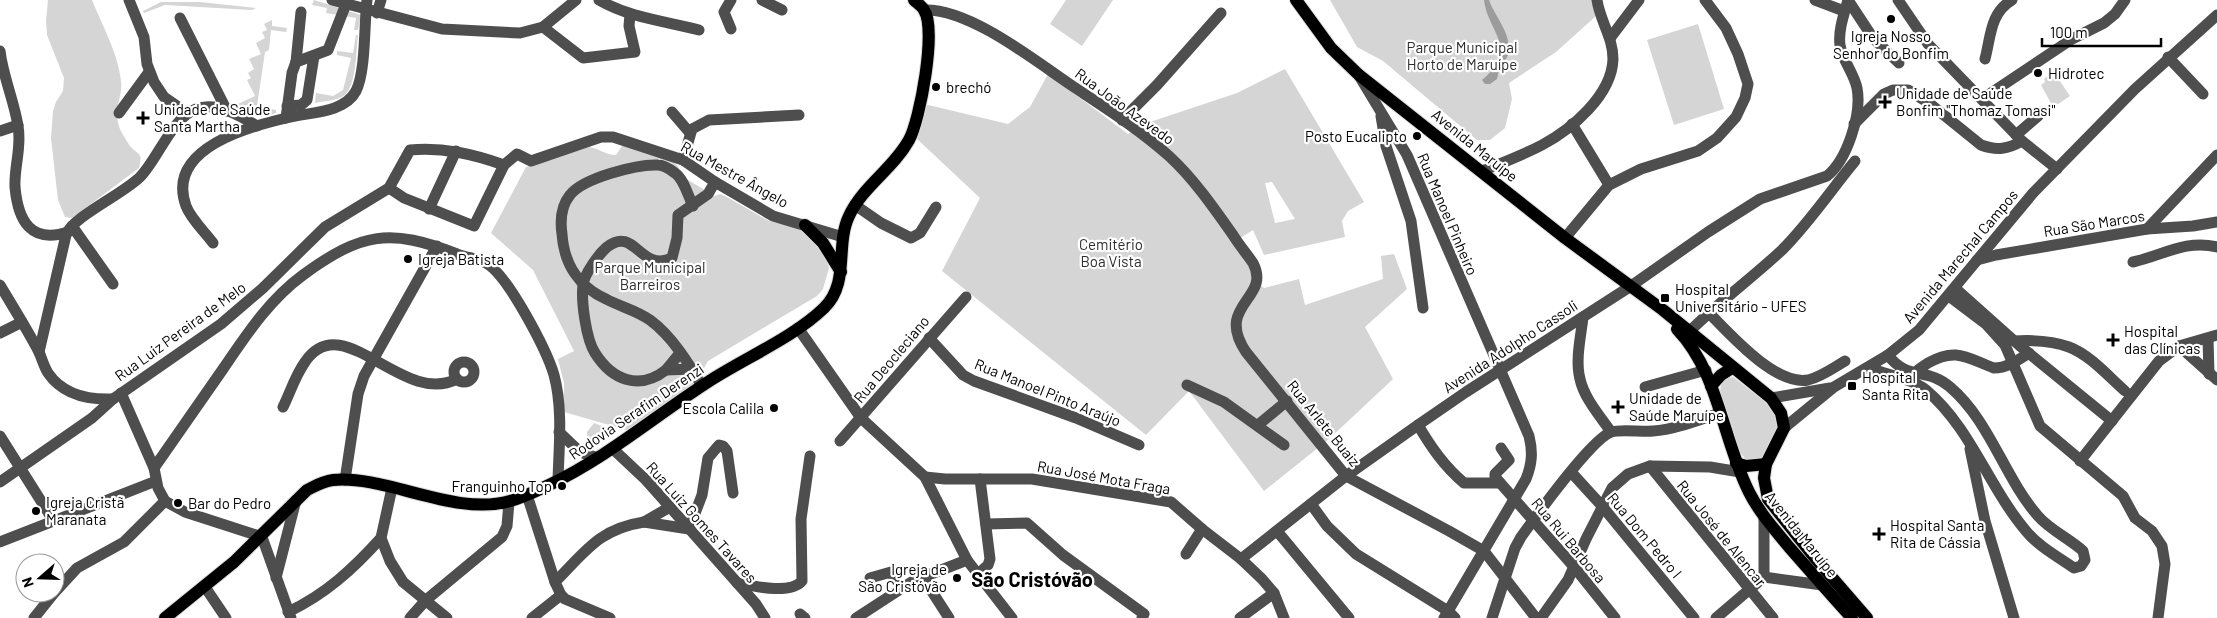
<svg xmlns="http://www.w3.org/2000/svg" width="2217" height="618" font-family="Barlow,sans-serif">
  <rect width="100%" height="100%" fill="#fff"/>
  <g fill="#d5d5d5" fill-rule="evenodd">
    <path d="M48,0h44c10,25 26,53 29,81 2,17 -8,26 -2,45 0,3 9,17 11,20 9,10 13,6 9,22l-67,50 -7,-1 -7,-17 -7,-62 2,-27 3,-9 7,-11 1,-13 -17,-43 -1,-14z"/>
    <polygon points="314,0 361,15 358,30 354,30 356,18 326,13 327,8 312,5"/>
    <polygon points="1066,0 1113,0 1082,46 1050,24"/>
    <polygon points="1330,0 1594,0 1596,16 1556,52 1509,83 1512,99 1505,128 1490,140 1477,140 1383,61 1357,47"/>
    <polygon points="161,2 200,2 256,8 252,10 165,5 144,13 143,11"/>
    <path d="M272,20v6l15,2 -1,4 -15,-2 -2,20 -4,2 -8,54 19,4v3c-14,5 -25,3 -38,-4v-5l17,-8 -8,-16 4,-2 -3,-5 6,-4 -5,-10 12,-5 -5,-11 9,-5 -3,-6 5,-2 -3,-6z"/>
    <polygon points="1698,24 1724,109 1674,125 1647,40"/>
    <path d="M356,35h2c-2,16 -1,54 -16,62 -8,4 -19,4 -27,6l1,-10 17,3 10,-6 8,-32 -14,-3v-4l16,2z"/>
    <path d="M1285,69l79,133 -16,9 -6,10 3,16 -81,18 -11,-25 -19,12 17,25 2,13 11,8 35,-9 6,26 78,-26 -2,-23 13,-2 13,35 -42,38 28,52 -64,60 -65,52 -75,-100 -43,44 -204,-164 38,-73 -65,-61 9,-33 84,20 22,-17 18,-33 80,60 13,-9 96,-32zM1272,182l23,37 -20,4 -10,-40z"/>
    <polygon points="2053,71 2070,96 2055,106 2052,105 2041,85 2045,82 2044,79"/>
    <path d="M624,143l46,17 7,5 6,12 32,19 5,-2 5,2 44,25 27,6 11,5 20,26 2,10 -6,21 -6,7 -109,65 -13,23 -65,47 -66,-19v-29l-6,-24 16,-8 -41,-81 -42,-37 35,-66 63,-20c10,1 16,8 27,8z"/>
    <polygon points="1733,377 1772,407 1780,422 1768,457 1756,464 1746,460 1740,452 1720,394 1721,383 1725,379"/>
    <polygon points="594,423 610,429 610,431 587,441 587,432"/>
  </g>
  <path fill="#9c9c9c" d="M1484,0h5c6,17 24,35 19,55 -2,5 -6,8 -8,13 -2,3 -2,8 -3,11l-7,5h-5l-3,-4c39,-31 6,-47 2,-80z"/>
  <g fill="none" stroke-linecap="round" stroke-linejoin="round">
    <defs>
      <g id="major">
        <polyline points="1296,0 1331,48 1359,75 1565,238 1663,310 1771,398 1781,413 1784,428 1766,464 1764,478 1768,499 1815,558 1867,618"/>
        <polyline points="805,225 823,243 841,272"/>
        <path d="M1677,329c42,44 45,109 72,163 10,20 25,37 40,55 21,24 42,48 63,71"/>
        <polyline points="1711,386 1721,375 1732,368"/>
        <polyline points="1736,463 1746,466 1766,464"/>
        <path d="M165,618l69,-56 73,-72c8,-4 16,-9 26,-10 54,-5 122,37 177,21 14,-4 26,-10 39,-16 59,-28 107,-70 162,-105 36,-23 83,-43 113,-72 26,-25 11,-63 25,-92 14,-30 44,-47 60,-76 11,-20 28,-111 15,-130 -2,-4 -7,-7 -10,-10"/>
      </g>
    </defs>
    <use href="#major" stroke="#dbdbdb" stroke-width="14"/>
    <g stroke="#4e4e4e" stroke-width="11">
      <polyline points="129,0 144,37 147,64 154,82 164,97 187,113"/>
      <polyline points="332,0 442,29 520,33 543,27 576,0"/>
      <path d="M599,0c31,18 66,21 100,30"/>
      <polyline points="762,0 782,10"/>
      <polyline points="1815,0 1844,11"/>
      <polyline points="1848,0 1873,38 1899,63"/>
      <polyline points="1898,0 1928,44 2022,141 2057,169"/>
      <path d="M925,10c45,-1 109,50 146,75 33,22 68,44 98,71 25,23 45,52 64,79 6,10 14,19 20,28 19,36 -39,41 -7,89l100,124 103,55 35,20 52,67"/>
      <polyline points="377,13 381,0"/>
      <polyline points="180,18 227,111"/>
      <polyline points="543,27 583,58 635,52 629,26 630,14"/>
      <polyline points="731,29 724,12 731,0"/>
      <polyline points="1611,37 1639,0"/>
      <path d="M0,51c3,26 14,49 18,75 4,21 -4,40 -3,61 3,34 16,57 53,45"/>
      <polyline points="2168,57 2203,94"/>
      <path d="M1985,59c6,-23 5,-46 27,-59"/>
      <polyline points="296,62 301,12"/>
      <path d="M1361,79l46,76 122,281c4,16 3,28 -3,43l-82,139"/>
      <polyline points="1982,99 2072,39 2104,23 2115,14 2125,0"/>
      <polyline points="287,106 301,105 307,100 314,56"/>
      <polyline points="672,112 690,133"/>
      <polyline points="119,113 149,72"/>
      <polyline points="1381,116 1386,146 1411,221 1423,308"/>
      <polyline points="286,118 292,73 296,62 328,50 346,4"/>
      <polyline points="1122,120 1157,85 1221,13"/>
      <polyline points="1572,124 1609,185"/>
      <path d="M1854,124l30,-30 9,-4h15l21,13 52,42c16,6 27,4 41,-4"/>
      <polyline points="0,131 18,125"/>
      <polyline points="2016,135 2038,116"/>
      <polyline points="683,160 692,129 709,120 799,115"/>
      <path d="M1482,171c20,-8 41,-16 60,-26 30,-16 70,-50 71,-86 0,-22 -13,-38 -16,-59"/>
      <polyline points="389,188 404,198 474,226 504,165 517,154 531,161 601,137 613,137 683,160 715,182 773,216 843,237"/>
      <polyline points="855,205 881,223 911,238 920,233 936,207"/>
      <path d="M693,206c-5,-10 -9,-27 -18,-33 -4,-3 -12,-8 -17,-8 -21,-1 -75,13 -88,30 -9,11 -10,25 -8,39 2,30 17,53 44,65 15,8 30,11 44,21 22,16 39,44 52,66"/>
      <polyline points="429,209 456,151"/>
      <polyline points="72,226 113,284"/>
      <polyline points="2147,229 2217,155"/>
      <polyline points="1565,238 1609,185 1641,169 1698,151 1717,138 1736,117 1745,98 1748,84 1738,54 1726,28 1705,0"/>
      <path d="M213,243c-9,-12 -22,-24 -27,-37 -21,-58 64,-80 105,-89 20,-5 53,-4 65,-26 10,-20 8,-67 11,-91"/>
      <polyline points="1977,260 1996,255 2147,229 2193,226 2217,222"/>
      <path d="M2133,262c28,-6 53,-23 84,-15"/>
      <path d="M0,285c13,22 27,44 39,67 3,7 5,15 9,21 15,22 40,27 65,26"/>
      <polyline points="1955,288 2020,346 2112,421"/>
      <polyline points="1949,296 1986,324 2005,345 2040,426 2123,496 2135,518 2152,531 2162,546 2165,564 2158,618"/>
      <path d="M1708,312c21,21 67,74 100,68 13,-3 25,-12 37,-19"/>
      <path d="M1583,317c-2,19 -8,43 -3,62 4,19 20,37 31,53"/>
      <polyline points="798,328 861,418 925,477 967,560 1012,618"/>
      <path d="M1690,331c29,-29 62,-53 92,-81 27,-27 49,-60 73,-89"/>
      <polyline points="0,333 22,322"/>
      <polyline points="929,338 963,375 974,381 1076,418 1139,445"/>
      <polyline points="2208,339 2209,374"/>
      <path d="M2014,341c17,-1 39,0 55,6 21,8 39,29 56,44"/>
      <polyline points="2179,346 2217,380"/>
      <path d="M39,352l27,-117c7,-19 58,-41 75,-59 17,-18 32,-59 55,-67 20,-8 45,7 61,17"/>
      <polyline points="680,353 666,370 692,369"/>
      <circle cx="464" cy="372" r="10"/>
      <path d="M1869,368c18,7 41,10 57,22 45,38 62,96 100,141 12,15 32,26 48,37l7,-2 4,-6 -2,-9c-13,-12 -33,-21 -45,-35 -34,-39 -48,-95 -88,-129 -22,-20 -43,-6 -62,-32"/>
      <path d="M666,370c-27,21 -54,10 -71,-17 -9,-14 -14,-52 -12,-68 1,-11 16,-31 24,-38 28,-22 33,26 65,11l5,-20 1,-23 30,-21 7,-12"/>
      <path d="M1914,376c2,-6 8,-9 14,-13 28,-16 39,-5 66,5 13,0 24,-8 35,-15"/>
      <polyline points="1187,385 1224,402 1284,445"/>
      <polyline points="1645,387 1706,370"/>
      <polyline points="121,393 154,468 158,488 165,501 185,512 262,537 291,618"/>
      <polyline points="1771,398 1830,388"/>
      <path d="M283,407c7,-14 12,-31 22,-45 38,-56 97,45 152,17"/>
      <polyline points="1258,425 1287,401"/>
      <path d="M1418,425c13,22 26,41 46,58h36"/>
      <polyline points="1784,428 1834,387 1888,355 1919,330 2033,193 2135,89 2217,15"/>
      <polyline points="559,432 580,452 598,458"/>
      <polyline points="0,436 53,520"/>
      <polyline points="840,441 966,297"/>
      <polyline points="1501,448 1509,460 1495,474 1495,477 1575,568 1615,618"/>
      <polyline points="613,449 646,480 756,604 765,618"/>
      <polyline points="1970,449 1985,521 2014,618"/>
      <polyline points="2080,461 2159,361 2179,346 2217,335"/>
      <polyline points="1650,466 1773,618"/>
      <path d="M154,468c23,-33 46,-66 69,-99 24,-35 46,-69 80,-94 59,-43 87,-47 154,-21 9,4 21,4 29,9 22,12 61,88 68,112 9,33 5,71 4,105"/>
      <polyline points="1571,472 1602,506 1694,618"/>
      <polyline points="925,477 945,479 1032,479 1171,502 1202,529 1241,559 1262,579 1274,593 1284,618"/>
      <polyline points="345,480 358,394 364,376 437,246"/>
      <path d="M0,482l92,-64 21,-19 108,-75 42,-36 62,-61 64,-39 21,-38c33,-3 63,4 94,15"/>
      <polyline points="392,488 381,538 390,561 403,582 447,618"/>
      <polyline points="527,495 555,582"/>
      <polyline points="1311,504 1327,526 1356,554 1448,611 1455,618"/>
      <polyline points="670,507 644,522 689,529 702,495 708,458 719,445 723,446 727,451 733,493"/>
      <polyline points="986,524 1027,523 1063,555 1144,614 1142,618"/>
      <polyline points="1277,531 1349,618"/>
      <polyline points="0,542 156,481"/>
      <polyline points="1186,554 1202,529"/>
      <path d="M1241,559l105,-83 72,-51 48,-33 165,-106 77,-54 52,-33 67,-23c20,-16 35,-62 30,-88 -3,-15 -15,-28 -17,-43 -2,-14 4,-31 8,-45"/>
      <polyline points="977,575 988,565 990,559 980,479"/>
      <polyline points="922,576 949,618"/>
      <polyline points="1764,577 1764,517"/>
      <polyline points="276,578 296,500"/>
      <polyline points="870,578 891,572 900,588"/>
      <path d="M737,583c16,3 53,12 65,-2l-1,-62 9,-63"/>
      <polyline points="205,587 226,618"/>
      <polyline points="55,592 77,568 124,542 165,501"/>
      <path d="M288,612c38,-18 65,-43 93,-74"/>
      <polyline points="800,614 805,618"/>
      <polyline points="34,618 54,593"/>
      <polyline points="410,618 426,600 502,537 507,526 509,502"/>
      <polyline points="532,618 561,595"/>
      <path d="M610,618l-45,-19 -4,-4 -6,-13c31,-31 44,-53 89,-60"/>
      <polyline points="856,618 913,581 967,560"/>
      <polyline points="1240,618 1274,593"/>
      <path d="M1492,618l23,-70 6,-11c15,-21 70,-97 90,-105 9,-3 31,0 42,-1 23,-2 45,-11 67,-18"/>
      <polyline points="1541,618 1568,580 1586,539 1612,488 1628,474 1650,466 1710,467 1740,472"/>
      <polyline points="1716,618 1764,577 1822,585"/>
    </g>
    <use href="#major" stroke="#000" stroke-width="12"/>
  </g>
  <g fill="#000" stroke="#fff" stroke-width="2">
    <circle cx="1891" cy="19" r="5"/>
    <circle cx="2038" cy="73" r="5"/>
    <circle cx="936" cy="87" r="5"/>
    <path d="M1882.5 94.5h5v5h5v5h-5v5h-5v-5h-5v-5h5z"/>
    <path d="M140.5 110.5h5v5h5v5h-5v5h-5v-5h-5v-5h5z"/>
    <circle cx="1417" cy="136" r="5"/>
    <circle cx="408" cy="259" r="5"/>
    <rect x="1660" y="293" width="10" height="10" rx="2.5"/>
    <path d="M2110.5 332.5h5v5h5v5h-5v5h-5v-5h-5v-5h5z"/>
    <rect x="1847" y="381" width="10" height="10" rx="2.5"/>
    <path d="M1615.5 399.5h5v5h5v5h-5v5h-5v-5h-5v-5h5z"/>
    <circle cx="774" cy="408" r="5"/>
    <circle cx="562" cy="486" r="5"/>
    <circle cx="178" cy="503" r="5"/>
    <circle cx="36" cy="511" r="5"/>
    <path d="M1876.5 526.5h5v5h5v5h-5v5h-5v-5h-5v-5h5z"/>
    <circle cx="957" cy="578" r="5"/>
  </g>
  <g text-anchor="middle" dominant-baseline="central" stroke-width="4.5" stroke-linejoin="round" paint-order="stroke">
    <g font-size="15" fill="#000" stroke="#fff" text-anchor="start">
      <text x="1891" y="36" text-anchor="middle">Igreja Nosso<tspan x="1891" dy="17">Senhor do Bonfim</tspan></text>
      <text x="2048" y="73">Hidrotec</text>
      <text x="946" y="87">brechó</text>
      <text x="1896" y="93">Unidade de Saúde<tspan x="1896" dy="17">Bonfim "Thomaz Tomasi"</tspan></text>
      <text x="154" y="109">Unidade de Saúde<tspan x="154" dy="17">Santa Martha</tspan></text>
      <text x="1407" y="136" text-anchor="end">Posto Eucalipto</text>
      <text x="418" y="259">Igreja Batista</text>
      <text x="1675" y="289">Hospital<tspan x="1675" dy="17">Universitário - UFES</tspan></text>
      <text x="2124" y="331">Hospital<tspan x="2124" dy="17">das Clínicas</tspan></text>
      <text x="1862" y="377">Hospital<tspan x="1862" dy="17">Santa Rita</tspan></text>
      <text x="1629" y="398">Unidade de<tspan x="1629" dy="17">Saúde Maruípe</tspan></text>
      <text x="764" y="408" text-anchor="end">Escola Calila</text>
      <text x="552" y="486" text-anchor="end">Franguinho Top</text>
      <text x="46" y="502">Igreja Cristã<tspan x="46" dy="17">Maranata</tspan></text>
      <text x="188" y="503">Bar do Pedro</text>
      <text x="1890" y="525">Hospital Santa<tspan x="1890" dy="17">Rita de Cássia</tspan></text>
      <text x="947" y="569" text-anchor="end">Igreja de<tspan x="947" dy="17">São Cristóvão</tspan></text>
    </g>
    <g font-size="15" fill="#2c2c2c" stroke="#fff">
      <text x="1462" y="47">Parque Municipal<tspan x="1462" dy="17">Horto de Maruípe</tspan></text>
      <text x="1111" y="244">Cemitério<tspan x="1111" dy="17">Boa Vista</tspan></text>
      <text x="650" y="267">Parque Municipal<tspan x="650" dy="17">Barreiros</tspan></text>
    </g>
    <g font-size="15" fill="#000" stroke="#fff">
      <text transform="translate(1125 106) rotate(36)">Rua João Azevedo</text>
      <text transform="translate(1475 145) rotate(39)">Avenida Maruípe</text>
      <text transform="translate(735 174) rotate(29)">Rua Mestre Ângelo</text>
      <text transform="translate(1448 214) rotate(67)">Rua Manoel Pinheiro</text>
      <text transform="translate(2094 223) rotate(-9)">Rua São Marcos</text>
      <text transform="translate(1960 256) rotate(-50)">Avenida Marechal Campos</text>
      <text transform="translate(180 331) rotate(-36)">Rua Luiz Pereira de Melo</text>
      <text transform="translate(1510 346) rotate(-33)">Avenida Adolpho Cassoli</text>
      <text transform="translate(891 359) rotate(-50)">Rua Deocleciano</text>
      <text transform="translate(1048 392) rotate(22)">Rua Manoel Pinto Araújo</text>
      <text transform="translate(636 411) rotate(-34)">Rodovia Serafim Derenzi</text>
      <text transform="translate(1324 423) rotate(51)">Rua Arlete Buaiz</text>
      <text transform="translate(1104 477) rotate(10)">Rua José Mota Fraga</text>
      <text transform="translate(702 522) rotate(48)">Rua Luiz Gomes Tavares</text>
      <text transform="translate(1722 533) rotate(51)">Rua José de Alencar</text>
      <text transform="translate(1802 534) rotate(51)">Avenida Maruípe</text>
      <text transform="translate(1645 535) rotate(50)">Rua Dom Pedro I</text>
      <text transform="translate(1569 540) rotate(50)">Rua Rui Barbosa</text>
    </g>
    <g font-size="20" font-weight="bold" fill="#000" stroke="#fff">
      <text x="1032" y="579">São Cristóvão</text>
    </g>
  </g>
  <g transform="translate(40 578) rotate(250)"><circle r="24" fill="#ffffff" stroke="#999999"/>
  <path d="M0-4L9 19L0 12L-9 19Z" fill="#000000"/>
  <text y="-8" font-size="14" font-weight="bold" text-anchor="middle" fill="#000000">N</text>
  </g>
  <path d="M2042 38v8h119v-8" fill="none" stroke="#000000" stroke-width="2.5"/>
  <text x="2050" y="38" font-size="15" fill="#000000" stroke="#ffffff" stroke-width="4" paint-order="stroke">100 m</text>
</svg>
